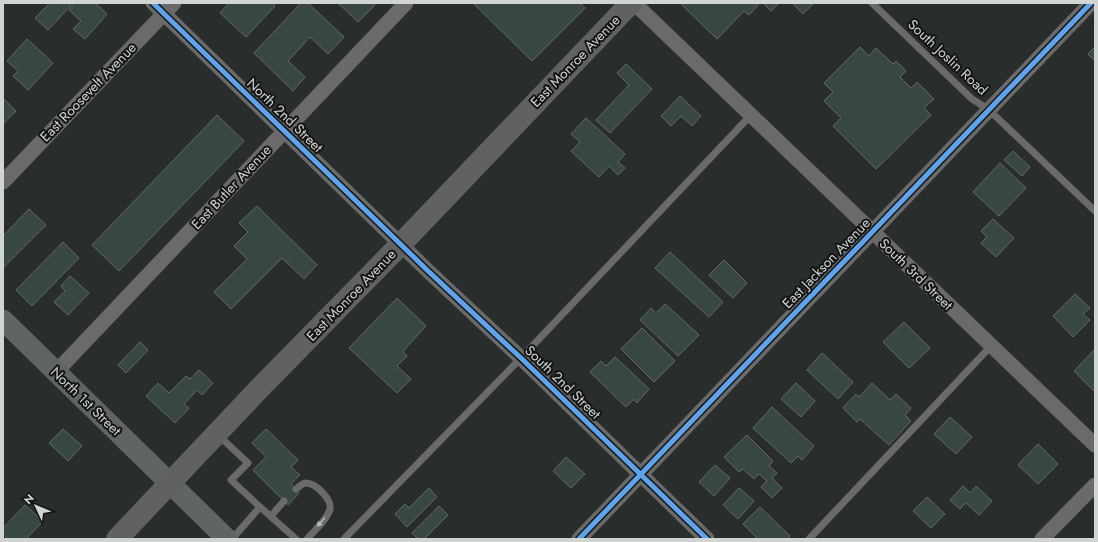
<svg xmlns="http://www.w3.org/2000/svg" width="1098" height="542" font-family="Jost,sans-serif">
  <rect width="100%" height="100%" fill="#292d2b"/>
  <g fill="#384644" stroke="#646866">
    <polygon points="50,3 68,3 71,5 48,30 35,18"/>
    <polygon points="75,3 95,3 107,14 85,39 73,29 81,21 69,10"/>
    <polygon points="229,3 272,3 275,6 246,37 220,13"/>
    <polygon points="301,3 308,3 344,37 328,54 310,37 288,61 305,77 293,91 254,53"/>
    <polygon points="338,3 373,3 375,5 358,22"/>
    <polygon points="473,3 580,3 585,8 532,61"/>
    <polygon points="680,3 760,3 749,15 744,11 717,39"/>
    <polygon points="763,3 779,3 771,11"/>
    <polygon points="792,3 814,3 803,14"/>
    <polygon points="27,39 53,63 28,90 13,76 18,71 7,61"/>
    <polygon points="860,47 869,56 876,48 893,64 896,61 906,71 900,77 911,88 917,82 934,99 924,108 931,115 876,169 833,126 841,118 824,101 833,92 824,83"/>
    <polygon points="1095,47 1095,61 1088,54"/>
    <polygon points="626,64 652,89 610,133 596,120 629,85 617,73"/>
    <polygon points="680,96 701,116 692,126 681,116 671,126 661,116"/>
    <polygon points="3,98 16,111 3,124"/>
    <polygon points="217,115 244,141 119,271 92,245"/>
    <polygon points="586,118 625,154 618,162 625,168 618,175 609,166 599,177 571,151 580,142 571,134"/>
    <polygon points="1013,151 1030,167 1022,176 1004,160"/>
    <polygon points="1000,163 1026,188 999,216 973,192"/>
    <polygon points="257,206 317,265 304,279 282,258 231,309 214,292 247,259 234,246 248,232 239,223"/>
    <polygon points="29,209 46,225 3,268 3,236"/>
    <polygon points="993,219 1014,238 996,257 981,243 987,237 981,231"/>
    <polygon points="63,242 79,258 32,306 16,290"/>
    <polygon points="670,252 723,302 709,317 655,268"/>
    <polygon points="724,260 747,283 733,298 709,275"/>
    <polygon points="70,276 89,293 68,315 54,302 65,291 61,286"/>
    <polygon points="1075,294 1090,308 1083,314 1090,320 1073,337 1053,316"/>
    <polygon points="397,298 426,326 403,351 407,356 397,366 411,379 397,393 349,348"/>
    <polygon points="665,304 699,335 678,356 640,320 651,308 656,313"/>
    <polygon points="904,322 930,348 909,368 883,342"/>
    <polygon points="642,328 675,361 654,382 621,349"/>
    <polygon points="140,342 148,350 126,373 118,365"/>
    <polygon points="1095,349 1095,392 1074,371"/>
    <polygon points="822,353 853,382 838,399 807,370"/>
    <polygon points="615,357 649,389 637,403 634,399 626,407 590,372 601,361 606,366"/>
    <polygon points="199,370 213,383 202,395 197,390 184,404 189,408 175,423 146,396 158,383 169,393 186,376 190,379"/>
    <polygon points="796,383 815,401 801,417 781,399"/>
    <polygon points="872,383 890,400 896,394 911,408 905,415 911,421 889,445 860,419 857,422 843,408 856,394 859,397"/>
    <polygon points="772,407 814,446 802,460 798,456 791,463 753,428"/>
    <polygon points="950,417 972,437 956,454 934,434"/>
    <polygon points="63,429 82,446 68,461 49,443"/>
    <polygon points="266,429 298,460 291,467 300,475 291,484 299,493 288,505 253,470 266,457 252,443"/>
    <polygon points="747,435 773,461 769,466 777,473 772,478 782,488 772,498 761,487 767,481 759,474 754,479 743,469 739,472 724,457"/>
    <polygon points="1038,444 1058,464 1038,484 1018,465"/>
    <polygon points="566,457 585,474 571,488 553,471"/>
    <polygon points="715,465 730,478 714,496 699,482"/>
    <polygon points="963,486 970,493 976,486 992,501 979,515 966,503 960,509 950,500"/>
    <polygon points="429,488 437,497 407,527 395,514 405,504 409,508"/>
    <polygon points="739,488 754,501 738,519 723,505"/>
    <polygon points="927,497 945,514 931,528 913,511"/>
    <polygon points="25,505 43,521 26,539 8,539 3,534 3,528"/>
    <polygon points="439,506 448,515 424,539 418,539 412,533"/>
    <polygon points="760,507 790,536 787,539 758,539 743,524"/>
  </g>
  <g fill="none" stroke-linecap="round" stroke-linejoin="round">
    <g stroke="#696a69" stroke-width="7">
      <polyline points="872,3 972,99 988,109 1095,211"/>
      <polyline points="218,435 248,463 231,480 260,507 232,539"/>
      <path d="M296,489c3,-2 6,-6 10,-6 10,0 26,17 24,26 -3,11 -16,22 -23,30"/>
      <polyline points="260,507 296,539"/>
      <polyline points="271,516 284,501"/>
      <polyline points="344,539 521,358 751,115"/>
      <polyline points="809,539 991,346"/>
    </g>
    <g stroke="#696a69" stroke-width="15">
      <polyline points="153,3 427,270 521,358 707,539"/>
      <polyline points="634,3 1095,445"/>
      <polyline points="3,182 174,3"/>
      <polyline points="56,372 406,3"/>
      <polyline points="579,539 1091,3"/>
      <polyline points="1042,539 1095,485"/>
    </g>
    <polyline stroke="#606462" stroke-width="21" points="3,320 227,539"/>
    <polyline stroke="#5f6261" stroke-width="22" points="117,539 256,392 401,244 631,3"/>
    <defs>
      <g id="cycleway">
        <polyline points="153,3 427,270 521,358 707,539"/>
        <polyline points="579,539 1091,3"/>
      </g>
    </defs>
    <use href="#cycleway" stroke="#131615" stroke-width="8"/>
    <use href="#cycleway" stroke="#60a3ed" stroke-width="5"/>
  </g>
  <defs><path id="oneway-solid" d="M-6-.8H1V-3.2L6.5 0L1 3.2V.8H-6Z"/></defs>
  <use fill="#b6bab8" href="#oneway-solid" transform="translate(321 522) rotate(131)"/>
  <g text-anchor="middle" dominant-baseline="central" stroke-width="4" stroke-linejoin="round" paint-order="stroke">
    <g font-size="14" fill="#d0d4d3" stroke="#131615">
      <text transform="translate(948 57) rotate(43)">South Joslin Road</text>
      <text transform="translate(575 61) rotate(-46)">East Monroe Avenue</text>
      <text transform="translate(88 92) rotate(-46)">East Roosevelt Avenue</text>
      <text transform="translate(285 115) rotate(44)">North 2nd Street</text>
      <text transform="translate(231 187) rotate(-47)">East Butler Avenue</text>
      <text transform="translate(826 263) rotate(-46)">East Jackson Avenue</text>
      <text transform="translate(916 274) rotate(44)">South 3rd Street</text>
      <text transform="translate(351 295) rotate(-46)">East Monroe Avenue</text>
      <text transform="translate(563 382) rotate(44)">South 2nd Street</text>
      <text transform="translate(86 401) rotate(44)">North 1st Street</text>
    </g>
  </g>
  <rect width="1098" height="542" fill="none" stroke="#d0d4d3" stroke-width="8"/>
  <g transform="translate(36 506) rotate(314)" stroke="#131615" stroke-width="3" paint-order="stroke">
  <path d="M0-3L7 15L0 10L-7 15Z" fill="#d0d4d3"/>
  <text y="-6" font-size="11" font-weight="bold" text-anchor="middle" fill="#d0d4d3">N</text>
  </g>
</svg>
